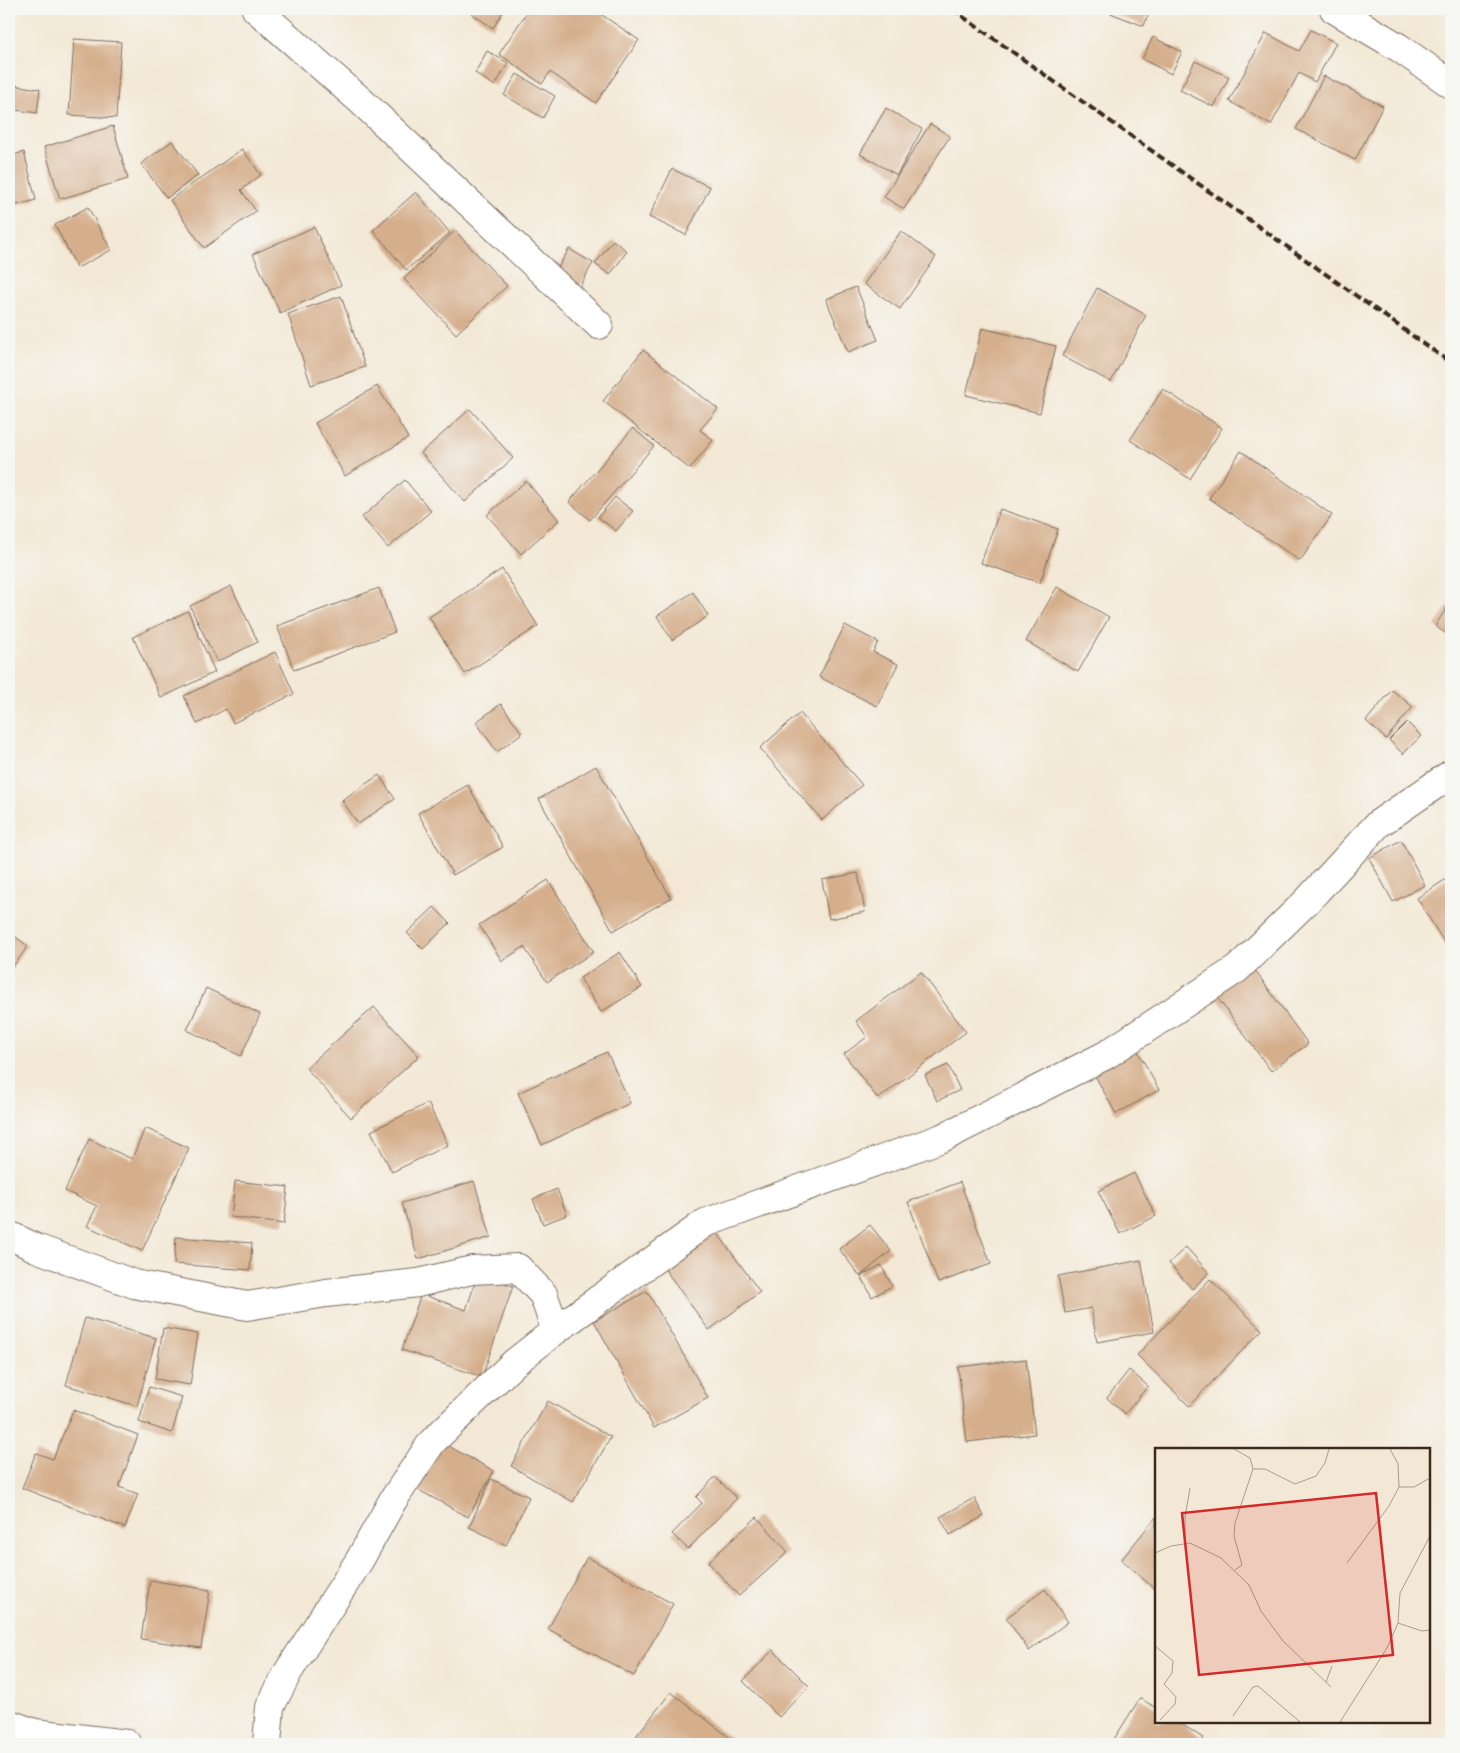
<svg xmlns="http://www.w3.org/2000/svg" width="1460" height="1753" font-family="'Old Standard TT',serif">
  <rect width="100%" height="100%" fill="#f6f6f2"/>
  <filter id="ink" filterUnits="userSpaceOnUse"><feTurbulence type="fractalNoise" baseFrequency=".02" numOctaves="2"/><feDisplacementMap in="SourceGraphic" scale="10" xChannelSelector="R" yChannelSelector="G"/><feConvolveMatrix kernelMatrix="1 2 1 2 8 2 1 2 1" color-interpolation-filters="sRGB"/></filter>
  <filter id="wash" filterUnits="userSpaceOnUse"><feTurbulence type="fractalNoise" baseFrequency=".0096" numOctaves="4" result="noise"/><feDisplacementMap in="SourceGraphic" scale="20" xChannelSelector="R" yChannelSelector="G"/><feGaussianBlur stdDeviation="1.12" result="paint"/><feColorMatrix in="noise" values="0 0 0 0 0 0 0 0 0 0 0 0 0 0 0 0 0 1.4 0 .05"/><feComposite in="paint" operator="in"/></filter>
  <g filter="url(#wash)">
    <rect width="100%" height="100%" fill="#f3e8d5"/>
    <g id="blocks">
      <g fill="#d5af8c">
        <polygon points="473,9 505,9 493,28 471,13"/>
        <polygon points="529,9 593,9 639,40 596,103 550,72 542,84 499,54"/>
        <polygon points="1100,9 1150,9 1144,26"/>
        <polygon points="1311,30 1336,43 1315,82 1299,73 1271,125 1229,101 1266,33 1299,51"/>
        <polygon points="1153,37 1182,52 1171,74 1142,59"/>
        <polygon points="74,39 121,42 116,118 69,115"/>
        <polygon points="487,51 508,63 495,86 475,73"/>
        <polygon points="1195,61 1229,77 1214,107 1180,90"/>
        <polygon points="517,74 555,96 543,118 504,95"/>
        <polygon points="1324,76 1383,106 1355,160 1296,129"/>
        <polygon points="12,85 40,89 37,113 9,109"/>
        <polygon points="886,108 922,129 897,175 860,154"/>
        <polygon points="930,124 950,136 904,209 884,197"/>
        <polygon points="113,126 128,179 60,199 44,147"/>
        <polygon points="172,141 198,175 167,198 141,164"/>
        <polygon points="242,149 261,175 241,190 256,211 204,248 170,200"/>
        <polygon points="24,152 36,200 9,207 9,156"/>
        <polygon points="672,169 710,187 686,235 649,217"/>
        <polygon points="416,192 450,233 406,270 373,230"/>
        <polygon points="88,207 111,250 77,268 55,225"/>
        <polygon points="314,227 341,285 280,313 253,254"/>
        <polygon points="455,231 507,286 456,334 404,279"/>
        <polygon points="901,231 936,257 900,309 864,284"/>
        <polygon points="613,240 627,251 610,275 595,264"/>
        <polygon points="569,249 593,263 579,288 555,273"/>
        <polygon points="856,287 878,340 848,352 826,299"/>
        <polygon points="1097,288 1146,315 1111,382 1062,356"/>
        <polygon points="341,296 365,367 311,385 288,314"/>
        <polygon points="982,328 1056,346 1040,413 966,395"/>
        <polygon points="643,350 718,409 700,430 713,440 690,469 603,401"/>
        <polygon points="377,386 408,438 345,476 315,423"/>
        <polygon points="1163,389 1222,428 1190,479 1130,440"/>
        <polygon points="470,409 513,458 465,502 421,453"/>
        <polygon points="633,428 654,446 590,520 569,502"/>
        <polygon points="1241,451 1332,515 1300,561 1209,498"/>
        <polygon points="405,480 431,511 388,548 362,517"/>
        <polygon points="526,481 559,520 521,554 487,515"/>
        <polygon points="615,497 633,511 616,531 598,517"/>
        <polygon points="1000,509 1058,529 1040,583 981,563"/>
        <polygon points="502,569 538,626 465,674 429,617"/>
        <polygon points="231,586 258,642 217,662 190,606"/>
        <polygon points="1057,587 1109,617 1078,672 1026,641"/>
        <polygon points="379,588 395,632 294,670 277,626"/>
        <polygon points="693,592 708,616 672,640 657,616"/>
        <polygon points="1451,601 1451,637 1435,626"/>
        <polygon points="188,611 215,672 161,698 133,637"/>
        <polygon points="845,625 878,642 873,652 898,664 877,706 819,677"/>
        <polygon points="275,652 294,694 233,723 226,709 197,724 184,696"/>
        <polygon points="1392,690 1413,707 1386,739 1366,721"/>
        <polygon points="501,704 522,733 497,752 476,722"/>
        <polygon points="800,713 862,785 822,820 760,748"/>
        <polygon points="1407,722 1421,736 1403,754 1389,740"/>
        <polygon points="596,766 671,898 613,931 539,799"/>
        <polygon points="379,775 395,799 358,824 342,800"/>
        <polygon points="468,785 503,847 453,875 418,813"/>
        <polygon points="1401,840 1425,885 1393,902 1369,858"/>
        <polygon points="858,873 865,912 829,919 822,880"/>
        <polygon points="1451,876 1451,954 1417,898"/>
        <polygon points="548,880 594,952 547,982 524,947 502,961 479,925"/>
        <polygon points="434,907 450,923 423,949 407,933"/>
        <polygon points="9,932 28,946 9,972"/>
        <polygon points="620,952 642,987 601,1012 580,978"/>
        <polygon points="1251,965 1308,1044 1271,1071 1214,993"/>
        <polygon points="921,972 966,1032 878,1099 844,1054 867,1037 856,1021"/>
        <polygon points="206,988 260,1014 241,1056 187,1030"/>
        <polygon points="374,1007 419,1056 351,1118 306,1068"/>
        <polygon points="1135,1046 1159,1090 1116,1114 1092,1070"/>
        <polygon points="607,1052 630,1103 542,1145 518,1093"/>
        <polygon points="948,1065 960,1090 937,1101 925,1075"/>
        <polygon points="428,1103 448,1145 392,1172 371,1131"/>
        <polygon points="145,1128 189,1148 142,1251 87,1226 97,1206 65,1191 89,1139 132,1159"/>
        <polygon points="1134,1173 1156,1216 1120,1234 1098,1191"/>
        <polygon points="235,1181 288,1187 284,1224 231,1217"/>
        <polygon points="474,1181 491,1237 418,1259 402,1203"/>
        <polygon points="960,1182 991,1264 938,1283 908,1202"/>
        <polygon points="557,1189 567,1215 543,1224 533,1199"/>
        <polygon points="711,1224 760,1292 709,1330 659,1261"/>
        <polygon points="870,1225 891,1251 860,1276 839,1249"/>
        <polygon points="176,1237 252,1243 250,1270 174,1264"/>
        <polygon points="1186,1247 1209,1273 1192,1289 1169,1263"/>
        <polygon points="1141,1260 1154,1332 1097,1342 1091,1308 1065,1313 1058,1276"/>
        <polygon points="881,1265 892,1286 872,1297 861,1276"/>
        <polygon points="478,1274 513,1286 482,1377 402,1350 421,1294 466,1310"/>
        <polygon points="1210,1279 1262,1330 1189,1406 1137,1355"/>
        <polygon points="647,1291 708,1398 654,1428 594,1321"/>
        <polygon points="85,1318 156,1338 137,1406 66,1385"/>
        <polygon points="163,1328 198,1334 190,1385 155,1379"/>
        <polygon points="1026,1359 1035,1434 967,1442 958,1367"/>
        <polygon points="1129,1370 1148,1386 1125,1414 1107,1398"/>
        <polygon points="149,1387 182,1397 172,1433 139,1422"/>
        <polygon points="548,1401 611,1437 573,1502 511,1466"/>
        <polygon points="73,1410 138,1435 119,1487 138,1494 125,1528 22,1488 36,1453 53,1459"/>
        <polygon points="441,1442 494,1471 468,1517 415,1488"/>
        <polygon points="715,1477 737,1498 688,1549 672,1534 702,1503 696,1497"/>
        <polygon points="491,1479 529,1497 506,1545 469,1527"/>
        <polygon points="974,1498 984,1516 950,1535 940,1517"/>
        <polygon points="757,1517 788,1552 739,1596 708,1562"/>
        <polygon points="1156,1517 1156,1590 1121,1560"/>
        <polygon points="587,1557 673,1604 634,1676 548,1629"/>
        <polygon points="150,1580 210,1590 201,1648 141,1639"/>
        <polygon points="1045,1589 1068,1622 1029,1651 1006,1618"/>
        <polygon points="773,1650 809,1686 779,1717 743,1681"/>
        <polygon points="671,1692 730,1738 725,1744 630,1744"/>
        <polygon points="1140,1698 1156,1708 1156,1722 1178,1722 1203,1738 1199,1744 1111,1744"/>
      </g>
    </g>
  </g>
  <g filter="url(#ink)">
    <use href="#blocks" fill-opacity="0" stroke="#7b6c5e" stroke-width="1"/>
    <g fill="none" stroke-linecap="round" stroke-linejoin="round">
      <defs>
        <g id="minor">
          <polyline points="256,9 361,101 599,325"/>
          <polyline points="1334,9 1398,47 1451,84"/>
          <polyline points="9,1235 36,1248 134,1284 247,1306 326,1293 418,1283 472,1270 518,1268 543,1294 556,1330"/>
          <polyline points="9,1724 35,1733 127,1744"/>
          <polyline points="267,1744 270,1707 288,1672 359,1561 393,1500 432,1442 514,1363 556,1330 705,1223 942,1138 1106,1055 1237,969 1308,900 1378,824 1451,774"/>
        </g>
      </defs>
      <use href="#minor" stroke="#7b6c5e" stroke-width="30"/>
      <use href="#minor" stroke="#fff" stroke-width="28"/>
      <polyline stroke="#3b2a1e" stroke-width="4" stroke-dasharray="8 4" stroke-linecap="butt" points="952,9 1451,363"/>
    </g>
  </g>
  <g transform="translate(1155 1448)">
    <rect width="275" height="275" fill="#f3e8d5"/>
    <path fill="none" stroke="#a99c8c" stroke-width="1" d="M79,1l16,9 3,11 -18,54 -1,13 8,29 -7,5M98,21h12l30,15 21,-8 9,-13 4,-14M244,39h15l16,-9M30,95v-26l5,-29M0,105l16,-7 19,-3 31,15 28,27 12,26 22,30 48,46M192,115l42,-57 10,-19 -1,-23 -8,-15M243,175l24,8 8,-1M0,198l18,15 -1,12 -8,11 12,13 -1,7 -15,16M171,234l6,-16M78,268l20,-29 5,-1 42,36M185,274l47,-74 11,-25 2,-30 30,-57"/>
    <path fill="#d62828" fill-opacity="0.15" stroke="#d62828" stroke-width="2.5" d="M221,45l17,162 -194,20 -17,-162z"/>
    <rect width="275" height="275" fill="none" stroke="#3b2a1e" stroke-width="2.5"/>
  </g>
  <rect width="1460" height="1753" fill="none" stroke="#f6f6f2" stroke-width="30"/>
</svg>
